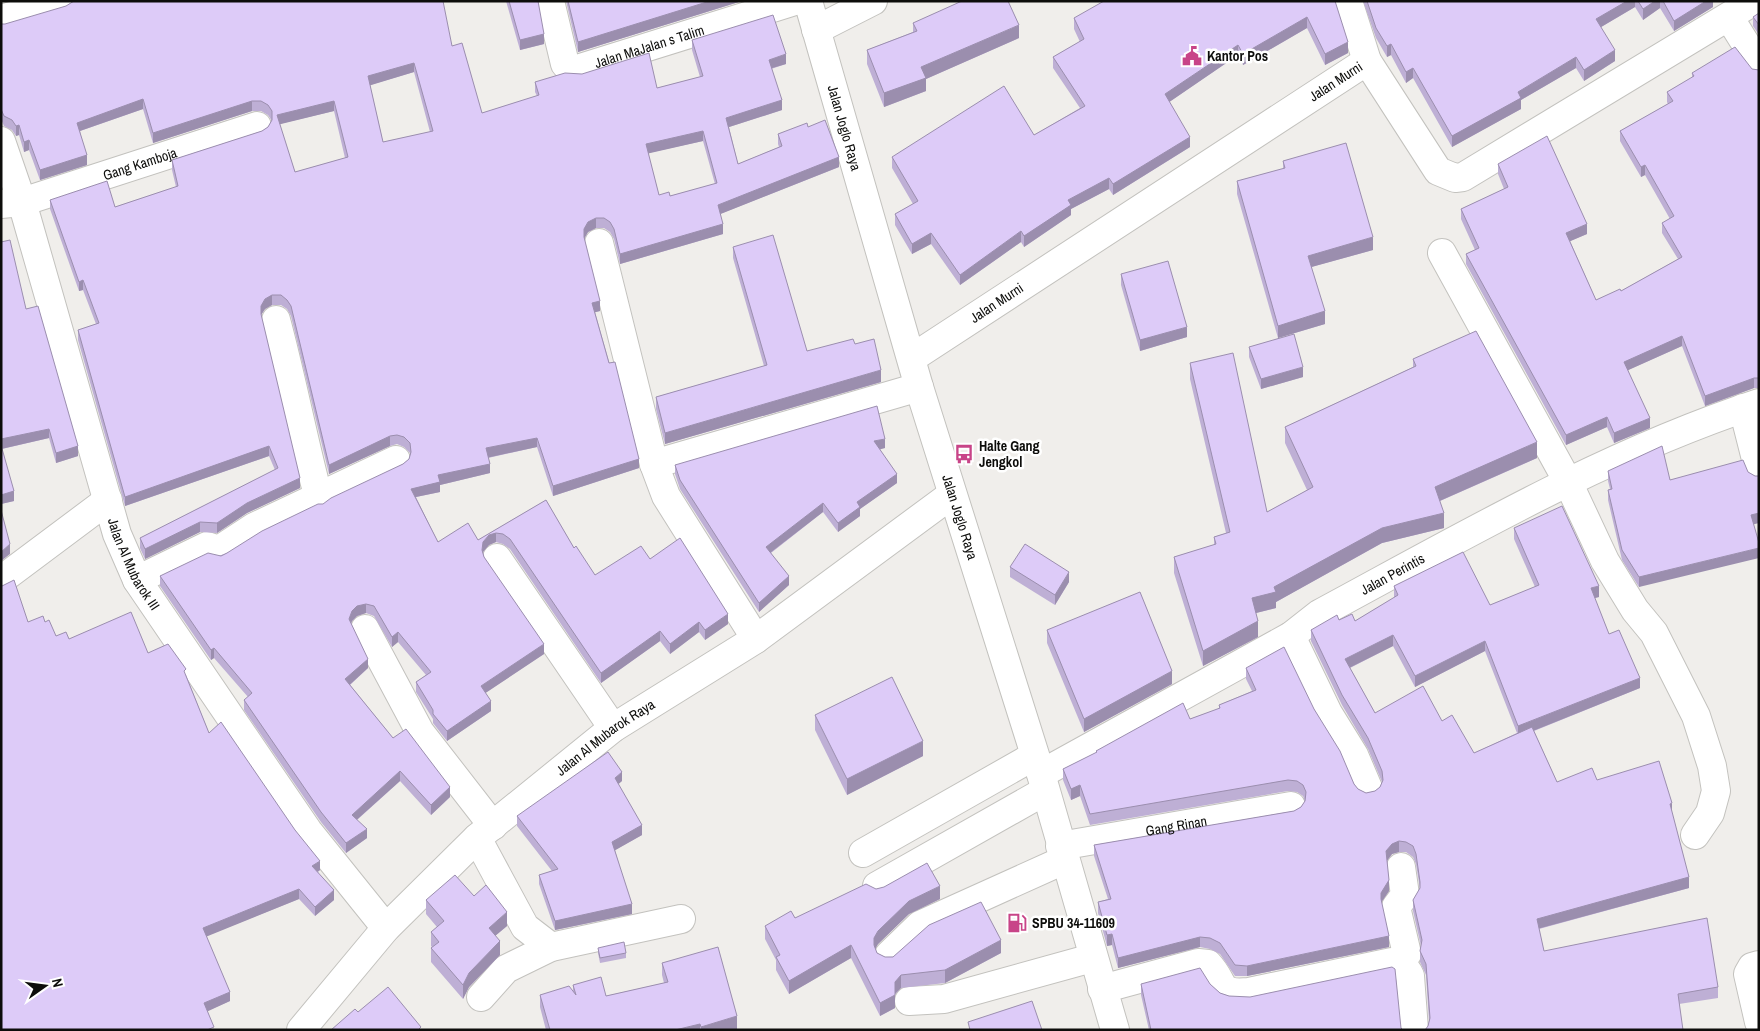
<svg xmlns="http://www.w3.org/2000/svg" width="1760" height="1031" font-family="'Archivo Narrow',sans-serif">
  <rect width="100%" height="100%" fill="#f0eeeb"/>
  <g fill="none" stroke-linecap="round" stroke-linejoin="round">
    <defs>
      <g id="minor">
        <path id="s1" d="M550,1l15,63 3,3 9,2 218,-68"/>
        <polyline points="1348,1 1367,61"/>
        <polyline points="1729,17 1759,65"/>
        <polyline points="1,19 62,1"/>
        <polyline points="816,30 873,1"/>
        <path id="s2" d="M1,141l21,61 95,332 20,46 171,251 78,97"/>
        <path id="s3" d="M1,204l21,-2 235,-76"/>
        <polyline points="599,243 654,464 666,496 756,639"/>
        <polyline points="1442,253 1568,482 1605,561 1635,610 1654,633 1696,716 1712,766 1716,791 1710,813 1695,835"/>
        <path d="M276,320c16,59 27,119 43,179"/>
        <path id="s4" d="M912,358l455,-297 71,110 17,7 8,-1 291,-176"/>
        <polyline points="1743,408 1759,471"/>
        <polyline points="654,464 919,387"/>
        <polyline points="497,558 613,728"/>
        <polyline points="1,580 108,500"/>
        <polyline points="137,580 207,546 219,550 254,527 396,460"/>
        <polyline points="365,629 420,732 493,826"/>
        <polyline points="1291,636 1328,713 1354,755 1368,788"/>
        <path id="s5" d="M1041,774l250,-138 28,-22c143,-77 285,-160 440,-211"/>
        <polyline points="477,838 525,927 551,947"/>
        <path id="s6" d="M1060,846l231,-40"/>
        <polyline points="863,853 1034,756"/>
        <polyline points="877,886 1045,791"/>
        <polyline points="889,955 920,925 1064,860"/>
        <polyline points="1399,963 1407,954 1396,907 1405,895 1401,867"/>
        <polyline points="1759,965 1752,967 1748,974 1759,1022"/>
        <path d="M1102,989l96,-26 10,1c18,19 8,31 41,28l143,-30c9,1 14,5 18,14l4,54"/>
        <polyline points="481,997 506,969 551,947 681,919"/>
        <polyline points="909,1001 944,999 1092,958"/>
        <path id="s7" d="M301,1030l85,-102 91,-90 136,-110 143,-89 195,-144"/>
      </g>
      <g id="major">
        <path id="s8" d="M808,1l111,386 122,387 74,256"/>
      </g>
    </defs>
    <use href="#minor" stroke="#c3c2be" stroke-width="30"/>
    <use href="#major" stroke="#c3c2be" stroke-width="30"/>
    <use href="#minor" stroke="#fff" stroke-width="28"/>
    <use href="#major" stroke="#fff" stroke-width="28"/>
  </g>
  <g fill="#beafd5" fill-rule="evenodd">
    <polygon points="506,1 538,1 544,44 520,50"/>
    <polygon points="566,1 742,1 578,52"/>
    <polygon points="1335,1 1348,53 1325,65 1307,28 1243,65 1238,55 1169,102 1190,147 1113,195 1109,189 1071,209 1071,215 1024,247 1021,242 960,285 931,244 912,254 895,225 895,214 913,204 892,168 892,157 1034,135 1080,108 1053,68 1053,57 1080,42 1074,29 1074,18"/>
    <polygon points="1363,1 1713,1 1713,7 1674,31 1660,8 1643,20 1635,7 1601,27 1615,61 1584,81 1576,68 1521,100 1521,109 1452,147 1413,78 1406,83 1391,55 1387,57 1376,38"/>
    <polygon points="1759,13 1759,35 1753,26 1753,17"/>
    <polygon points="913,23 1019,38 926,79 926,91 884,107 867,64 867,50 913,32"/>
    <path d="M1,24l451,22 30,67 55,-17 -2,-4v-10l122,6 43,-11 -8,-27v-10l94,24 -15,5 11,41 -53,17 9,37 41,-17 -1,-3v-10l30,-7 31,40 -119,47 3,20 -103,30 -6,-25 -4,-7 -6,-4h-8l-8,4 -4,7 16,72 -5,1 44,156 -86,28 -16,-49 -49,11 2,15 -50,12v7l-24,5 22,45 40,-2 68,-40 28,48 21,27 55,-16 78,65 -23,16 -6,-8 -29,22 -10,-13 -59,42 -91,-134 -7,-5 -7,-2 -7,3 -6,7 1,5 60,97 -59,39 6,18 -44,30 -14,-18v-4l-17,-27v-10l10,-7 -28,-33 -6,5 -18,-31 -8,-3 -9,3 -5,5 -1,2 17,45 -18,17 43,53 57,59 -19,18 -31,-34 -43,39 10,18 -21,15 -25,-31 -77,-112v-10l4,-3 -34,-39 -3,2 -51,-74v-10l67,-23 176,-89 6,-5 1,-4v-2l-6,-6 -7,-3 -7,2 -61,28 -38,-158 -4,-7 -6,-4h-9l-7,4 -4,6 39,173 -53,25 -30,20 -17,-1 -55,27 -5,-11v-10l135,-68 -6,-14 -144,50 -47,-166v-10l18,-6 -13,-34 -4,1 -29,-82v-9l65,7 61,-20 -4,-17v-10l90,-29 6,-4 4,-6 -4,-6 -7,-4h-9l-99,32 -10,-34 -63,22 7,34 -47,15 -11,-30 -5,2 -5,-17 -3,1 -4,-6 -8,-4 -3,-7zM414,72l16,60 -47,10 -13,-57zM334,111l11,47 -50,14 -16,-48zM703,141l12,43 -45,12 -11,-1 -11,-42z"/>
    <polygon points="1752,69 1759,70 1759,388 1754,388 1705,406 1682,346 1628,370 1650,428 1614,443 1607,427 1566,445 1466,264 1466,254 1475,250 1461,219 1461,209 1504,189 1498,174 1498,164 1587,234 1570,241 1596,300 1621,291 1678,259 1662,233 1662,223 1670,219 1645,175 1641,177 1620,141 1620,131 1668,104 1667,102 1667,92 1692,78 1692,73"/>
    <polygon points="1283,161 1373,250 1311,267 1325,324 1278,338 1237,194 1237,181 1283,169"/>
    <polygon points="1,242 78,456 56,463 49,438 2,449 14,501 1,504"/>
    <polygon points="733,247 807,351 881,382 665,444 656,409 656,397 764,366 733,258"/>
    <polygon points="1121,274 1187,337 1140,351 1121,285"/>
    <polygon points="1249,347 1303,377 1261,389 1249,357"/>
    <polygon points="1413,359 1537,458 1440,501 1444,528 1382,543 1276,602 1276,608 1256,613 1258,637 1203,666 1174,573 1174,557 1214,545 1214,537 1226,533 1190,379 1190,363 1267,512 1307,490 1285,443 1285,427 1413,367"/>
    <polygon points="885,448 880,449 897,483 860,509 860,516 838,532 823,512 771,553 789,585 759,612 680,489 675,474 675,465"/>
    <polygon points="1608,471 1670,480 1748,472 1755,476 1754,524 1639,587 1622,560 1608,500 1608,490 1610,489 1608,481"/>
    <path d="M1514,528l85,69 -5,1 15,36 31,54 -106,43 23,51 40,-2 75,34 17,74 -150,41 5,22 174,36v11l-39,6 -251,22 1,-5 -3,-46 -6,-13v-11l1,-5 -8,-35v-11l7,-11 -4,-25 -3,-7 -7,-5h-7l-7,2 -5,7 2,30 -8,11 8,45 -142,29h-12l-15,-22 -10,-5 -10,-2 -82,21 -6,-23 -5,1 -9,-33v-11l10,-3 -14,-43v-11l200,-34 7,-4 4,-6 -2,-5 -6,-4 -9,-1 -198,34 -10,-29 -9,4 -8,-20v-11l33,-16v-2l123,-42v-4l33,-14 -6,-12v-11l68,41 40,75 4,5 8,4 9,-2 5,-4 2,-5 -14,-33 -26,-44 -31,-64v-11l28,-10 16,1 39,-23v-12l96,19 45,-18 -21,-48zM1393,646l22,41 70,-36 32,82 -43,20 -99,-40 -25,-45z"/>
    <polygon points="1010,567 1069,582 1055,605 1010,577"/>
    <polygon points="28,622 45,622 56,636 69,639 148,653 186,675 209,733 320,870 318,872 334,900 315,916 299,899 206,936 230,1001 207,1011 214,1030"/>
    <polygon points="1047,630 1172,684 1084,732 1047,643"/>
    <polygon points="815,715 923,756 847,795 815,730"/>
    <polygon points="622,781 618,784 642,835 615,850 632,914 555,930 539,884 539,875 552,871 517,826 517,816"/>
    <polygon points="876,889 940,899 909,914 878,944 875,949 877,953 885,957 1001,953 945,983 901,988 895,994 895,1008 880,1016 851,958 789,994 776,970 776,960 765,939 765,926 795,918"/>
    <polygon points="474,896 507,926 495,936 500,955 469,987 463,999 431,962 431,948 432,947 431,946 431,932 437,927 426,914 426,900"/>
    <polygon points="598,948 626,953 626,958 600,963 598,953"/>
    <polygon points="662,963 737,1029 733,1030 546,1030 540,1007 540,995 573,991 573,985 606,996 664,983 662,975"/>
    <polygon points="1141,984 1210,984 1220,993 1229,996 1401,1028 1403,1030 1149,1030 1141,995"/>
  </g>
  <g fill="#9b8eae">
    <polygon points="710,1 742,1 578,52 578,42"/>
    <polygon points="1627,1 1635,1 1635,7 1596,30 1596,19"/>
    <polygon points="1655,1 1660,1 1660,8 1643,20 1643,9"/>
    <polygon points="1706,1 1713,1 1713,7 1674,31 1674,21"/>
    <polygon points="1307,17 1307,28 1243,65 1243,54"/>
    <polygon points="1019,25 1019,38 926,79 926,91 884,107 884,93 921,67"/>
    <polygon points="544,34 544,44 520,50 520,40"/>
    <polygon points="1348,42 1348,53 1325,65 1325,54"/>
    <polygon points="1391,44 1391,55 1387,57 1387,46"/>
    <polygon points="1238,45 1238,55 1165,105 1165,94"/>
    <polygon points="1615,50 1615,61 1584,81 1584,70"/>
    <polygon points="786,54 786,64 769,69 769,60"/>
    <polygon points="1576,57 1576,68 1521,100 1521,109 1452,147 1452,136 1518,92"/>
    <polygon points="414,63 414,72 368,86 368,76"/>
    <polygon points="1413,68 1413,78 1406,83 1406,72"/>
    <polygon points="143,99 143,109 77,132 77,123"/>
    <polygon points="782,100 782,110 726,128 726,118"/>
    <polygon points="252,101 252,111 153,143 153,133"/>
    <polygon points="334,101 334,111 277,125 277,115"/>
    <polygon points="19,125 19,135 16,136 16,126"/>
    <polygon points="703,131 703,141 646,154 646,144"/>
    <polygon points="1190,137 1190,147 1113,195 1113,184"/>
    <polygon points="29,140 29,150 24,152 24,142"/>
    <polygon points="87,155 87,165 40,180 40,170"/>
    <polygon points="839,157 839,167 718,215 718,205"/>
    <polygon points="1645,165 1645,175 1641,177 1641,167"/>
    <polygon points="1109,178 1109,189 1071,209 1071,215 1024,247 1024,236 1068,200"/>
    <polygon points="596,218 596,228 588,232 584,239 584,229 588,222"/>
    <polygon points="723,224 723,234 620,264 620,254"/>
    <polygon points="1587,224 1587,234 1566,243 1566,233"/>
    <polygon points="1021,231 1021,242 960,285 960,275"/>
    <polygon points="931,233 931,244 912,254 912,244"/>
    <polygon points="1373,237 1373,250 1308,268 1308,256"/>
    <polygon points="83,280 83,290 79,291 79,282"/>
    <polygon points="272,295 272,305 265,309 261,315 261,306 265,299"/>
    <polygon points="600,301 600,311 592,313 592,303"/>
    <polygon points="1325,311 1325,324 1278,338 1278,326"/>
    <polygon points="1187,327 1187,337 1140,351 1140,340"/>
    <polygon points="1682,336 1682,346 1624,372 1624,362"/>
    <polygon points="1303,367 1303,377 1261,389 1261,379"/>
    <polygon points="881,370 881,382 665,444 665,433"/>
    <polygon points="1754,378 1754,388 1705,406 1705,396"/>
    <polygon points="1607,417 1607,427 1566,445 1566,435"/>
    <polygon points="1650,418 1650,428 1614,443 1614,433"/>
    <polygon points="49,429 49,438 1,449 1,439"/>
    <polygon points="390,436 390,446 329,474 329,465"/>
    <polygon points="537,438 537,447 486,458 486,448"/>
    <polygon points="885,439 885,448 874,451 874,441"/>
    <polygon points="1537,442 1537,458 1435,503 1435,487"/>
    <polygon points="78,446 78,456 56,463 56,453"/>
    <polygon points="269,446 269,456 125,506 125,497"/>
    <polygon points="639,459 639,468 553,496 553,486"/>
    <polygon points="490,464 490,473 440,485 440,492 411,498 411,489 438,475"/>
    <polygon points="897,474 897,483 860,509 860,516 838,532 838,523 857,502"/>
    <polygon points="300,478 300,488 247,513 217,533 217,523 247,503"/>
    <polygon points="14,491 14,501 1,504 1,495"/>
    <polygon points="823,503 823,512 766,556 766,547"/>
    <polygon points="1444,513 1444,528 1382,543 1276,602 1276,608 1252,614 1252,598 1382,528"/>
    <polygon points="1759,513 1759,523 1751,525 1751,515"/>
    <polygon points="200,522 200,532 145,559 145,549"/>
    <polygon points="496,533 496,542 489,545 483,552 482,560 482,550 483,542 489,535"/>
    <polygon points="10,544 10,554 1,561 1,552"/>
    <polygon points="1759,548 1759,558 1639,587 1639,577"/>
    <polygon points="1069,572 1069,582 1055,605 1055,595"/>
    <polygon points="789,576 789,585 759,612 759,603"/>
    <polygon points="1599,586 1599,597 1591,599 1591,588"/>
    <polygon points="366,604 366,613 357,616 352,621 349,629 349,619 352,611 357,606"/>
    <polygon points="728,614 728,624 705,640 705,630"/>
    <polygon points="1258,621 1258,637 1203,666 1203,651"/>
    <polygon points="699,622 699,632 670,654 670,644"/>
    <polygon points="660,631 660,641 601,683 601,673"/>
    <polygon points="398,632 398,642 392,647 392,637"/>
    <polygon points="1393,635 1393,646 1345,670 1345,659"/>
    <polygon points="1485,641 1485,651 1415,687 1415,676"/>
    <polygon points="544,644 544,654 481,696 481,686"/>
    <polygon points="214,648 214,658 211,660 211,650"/>
    <polygon points="368,659 368,668 345,689 345,679"/>
    <polygon points="1172,671 1172,684 1084,732 1084,719"/>
    <polygon points="1640,678 1640,688 1518,737 1518,726"/>
    <polygon points="491,701 491,711 447,741 447,731"/>
    <polygon points="923,741 923,756 847,795 847,779"/>
    <polygon points="400,771 400,781 352,824 352,815"/>
    <polygon points="622,772 622,781 615,787 615,778"/>
    <polygon points="1080,785 1080,796 1071,800 1071,789"/>
    <polygon points="450,787 450,797 431,815 431,805"/>
    <polygon points="1672,803 1672,814 1670,804"/>
    <polygon points="642,825 642,835 612,852 612,842"/>
    <polygon points="367,829 367,838 346,853 346,843"/>
    <polygon points="1399,841 1399,852 1392,854 1386,862 1386,851 1392,844"/>
    <polygon points="320,861 320,870 312,875 312,866"/>
    <polygon points="1689,877 1689,888 1537,929 1537,919"/>
    <polygon points="1389,880 1389,891 1381,903 1381,893"/>
    <polygon points="940,886 940,899 909,914 878,944 874,951 874,938 878,931 909,901"/>
    <polygon points="299,889 299,899 203,938 203,928"/>
    <polygon points="334,890 334,900 315,916 315,907"/>
    <polygon points="632,904 632,914 555,930 555,921"/>
    <polygon points="507,912 507,926 489,941 489,928"/>
    <polygon points="1112,934 1112,945 1107,946 1107,935"/>
    <polygon points="1389,936 1389,947 1247,976 1247,966"/>
    <polygon points="1200,937 1200,947 1118,968 1118,958"/>
    <polygon points="1001,940 1001,953 945,983 945,970"/>
    <polygon points="500,941 500,955 469,987 463,999 463,985 469,973"/>
    <polygon points="851,945 851,958 789,994 789,981"/>
    <polygon points="901,975 901,988 895,994 895,982"/>
    <polygon points="230,992 230,1001 204,1013 204,1003"/>
    <polygon points="895,995 895,1008 880,1016 880,1003"/>
    <polygon points="737,1016 737,1029 733,1030 701,1030 701,1027"/>
    <polygon points="700,1024 700,1030 675,1030"/>
  </g>
  <g fill="#ddcbf8" stroke="#9b8eae" fill-rule="evenodd">
    <path d="M74,1h369l9,45 10,-3 20,70 57,-18 -4,-13 30,-9 17,1 67,-21 8,35 46,-12 -11,-36 81,-25 13,39 -17,6 13,40 -56,18 12,46 44,-18 -4,-12 29,-11 1,4 17,-7 14,37 -121,48 5,19 -103,30 -6,-25 -4,-7 -6,-4h-8l-8,4 -4,7v8l16,64 -8,2 17,60 6,-1 24,97 -86,27 -16,-48 -51,10 4,16 -52,11 2,7 -29,7 27,53 30,-19 10,17 68,-40 28,48 2,-2 19,29 46,-29 9,13 30,-21 48,76 -23,16 -6,-8 -29,22 -10,-13 -59,42 -91,-134 -7,-5 -7,-1 -7,2 -6,7 -1,8 2,7 60,87 -63,42 10,15 -44,30 -14,-17v-4l-17,-28 15,-10 -33,-40 -6,5 -18,-31 -8,-2 -9,2 -5,5 -3,8 19,40 -23,20 48,59 13,-9 44,58 -19,18 -31,-34 -48,44 15,14 -21,14 -25,-31 -77,-112 8,-7 -38,-45 -3,2 -51,-74 48,-23 13,3 6,-3 35,-22 56,-27h5l8,-6 72,-34 6,-5 2,-7 -1,-9 -6,-6 -7,-2 -7,1 -61,29 -38,-159 -4,-6 -6,-5h-9l-7,4 -4,7v8l39,164 -53,25 -30,20 -17,-1 -55,27 -5,-11 138,-70 -9,-22 -144,51 -47,-167 21,-7 -16,-43 -4,2 -29,-82 57,-19 8,26 63,-21 -6,-26 90,-29 6,-4 4,-7v-9l-4,-6 -7,-4h-9l-99,32 -10,-34 -66,24 10,32 -47,15 -11,-30 -5,2 -5,-17 -3,1 -4,-6 -8,-4 -3,-7v-85h4l61,-18zM414,63l19,68 -50,11 -15,-66zM334,101l14,56 -53,15 -18,-57zM703,131l14,52 -47,13 -1,-4 -10,3 -13,-51z"/>
    <polygon points="509,1 538,1 544,34 520,40"/>
    <polygon points="568,1 710,1 578,42"/>
    <polygon points="962,1 1008,1 1019,25 921,67 926,78 884,93 867,50 917,31 913,23"/>
    <polygon points="1104,1 1335,1 1348,42 1325,54 1307,17 1243,54 1238,45 1165,94 1190,137 1113,184 1109,178 1068,200 1071,205 1024,236 1021,231 960,275 931,233 912,244 895,214 918,201 892,157 1004,86 1034,135 1085,106 1053,57 1084,39 1074,18"/>
    <polygon points="1367,1 1627,1 1596,19 1615,50 1584,70 1576,57 1518,92 1521,98 1452,136 1413,68 1406,72 1391,44 1387,46 1376,28"/>
    <polygon points="1638,1 1655,1 1643,9"/>
    <polygon points="1663,1 1706,1 1674,21"/>
    <polygon points="1759,13 1759,25 1753,17"/>
    <polygon points="1735,47 1752,69 1759,70 1759,378 1754,378 1705,396 1682,336 1624,362 1650,418 1614,433 1607,417 1566,435 1466,254 1479,248 1461,209 1508,187 1498,164 1547,136 1587,224 1566,233 1596,300 1620,289 1621,291 1682,257 1662,223 1674,216 1645,165 1641,167 1620,131 1673,101 1667,92 1694,76 1692,73"/>
    <polygon points="1346,143 1373,237 1308,256 1325,311 1278,326 1237,181 1285,168 1283,161"/>
    <polygon points="773,235 807,351 853,339 855,344 874,339 881,370 665,433 656,397 767,365 733,247"/>
    <polygon points="10,240 26,309 38,306 78,446 56,453 49,429 1,439 1,242"/>
    <polygon points="1168,261 1187,327 1140,340 1121,274"/>
    <polygon points="1476,331 1537,442 1435,487 1444,513 1382,528 1274,587 1276,592 1252,598 1258,621 1203,651 1174,557 1216,544 1214,537 1230,532 1190,363 1233,353 1267,512 1313,487 1285,427 1416,366 1413,359"/>
    <polygon points="1294,334 1303,367 1261,379 1249,347"/>
    <polygon points="877,406 885,439 874,441 897,474 857,502 860,507 838,523 823,503 766,547 789,576 759,603 680,480 675,465"/>
    <polygon points="1,445 14,491 1,495"/>
    <polygon points="1662,446 1670,480 1743,460 1748,472 1755,476 1759,476 1759,513 1751,515 1759,543 1759,548 1639,577 1622,550 1608,490 1612,489 1608,471"/>
    <polygon points="1562,506 1599,586 1591,588 1609,634 1619,630 1640,678 1518,726 1485,641 1415,676 1393,635 1345,659 1375,713 1423,686 1442,721 1452,715 1474,753 1532,727 1557,782 1592,768 1597,780 1659,761 1672,803 1670,804 1689,877 1537,919 1544,951 1707,918 1718,987 1678,994 1683,1030 1425,1030 1428,1026 1430,1018 1426,964 1420,951 1422,940 1413,900 1420,888 1420,882 1416,854 1413,846 1406,842 1399,841 1392,844 1386,851 1389,880 1381,893 1381,899 1389,936 1247,966 1235,965 1220,943 1210,938 1200,937 1118,958 1112,934 1107,935 1098,902 1111,899 1094,845 1294,811 1301,807 1305,801 1306,792 1303,785 1297,781 1288,780 1090,814 1080,785 1071,789 1063,769 1097,752 1096,751 1183,703 1190,719 1220,708 1219,705 1256,690 1246,668 1284,647 1314,709 1340,751 1354,784 1358,789 1366,793 1375,791 1380,787 1383,780 1382,771 1368,738 1342,695 1311,630 1337,615 1339,620 1352,614 1355,621 1398,595 1394,586 1463,552 1490,605 1539,585 1514,528"/>
    <polygon points="1,510 10,544 1,552"/>
    <polygon points="1025,544 1069,572 1055,595 1010,567"/>
    <polygon points="14,580 28,622 43,616 45,622 49,620 56,636 66,632 69,639 131,612 148,653 168,644 186,669 184,671 209,733 221,722 295,830 320,861 312,866 334,890 315,907 299,889 203,928 230,992 204,1003 214,1027 207,1030 1,1030 1,586 2,586"/>
    <polygon points="1140,592 1172,671 1084,719 1047,630"/>
    <polygon points="892,677 923,741 847,779 815,715"/>
    <polygon points="608,752 622,772 615,778 642,825 612,842 632,904 555,921 539,875 558,869 517,816"/>
    <polygon points="927,863 940,886 909,901 878,931 874,938 874,945 877,953 885,957 893,957 929,925 981,902 1001,940 945,970 901,975 895,982 895,995 880,1003 851,945 789,981 776,957 780,955 765,926 791,911 795,918 866,884 876,889 884,887"/>
    <polygon points="455,875 474,896 486,885 507,912 489,928 500,941 469,973 463,985 431,948 439,942 431,932 444,921 426,900"/>
    <polygon points="624,942 626,953 600,958 598,948"/>
    <polygon points="718,947 737,1016 701,1027 700,1024 675,1030 550,1030 540,995 569,986 576,995 573,985 601,977 606,996 668,982 662,963"/>
    <polygon points="1392,967 1395,969 1401,1028 1403,1030 1151,1030 1141,984 1200,968 1210,984 1220,993 1229,996 1250,997"/>
    <polygon points="388,987 421,1027 418,1030 331,1030 355,1009 358,1012"/>
    <polygon points="1032,1001 1042,1030 970,1030 968,1022"/>
  </g>
  <defs>
    <symbol id="civic-bare" viewBox="-9 -9 18 18"><path d="M-.6-6.5H3V-4.5H.6V-3L4-1V1h2V6H-6V1h2V-1L-.6-3ZM-1.2 2.5V6h2.4V2.5Z" fill="#c84488" stroke="#fff" stroke-width="2.5" paint-order="stroke"/></symbol>
    <symbol id="bus-bare" viewBox="-9 -9 18 18"><path d="M-5-6H5V4H4V6H2V4H-2V6H-4V4H-5ZM-3.5-4V0h7V-4ZM-3.5 1.2v1.5H-2V1.2ZM2 1.2v1.5H3.5V1.2Z" fill="#c84488" stroke="#fff" stroke-width="2.5" paint-order="stroke"/></symbol>
    <symbol id="fuel-bare" viewBox="-9 -9 18 18"><path d="M-5.5-6h7V0h2V4h1.3V-2.5L3-4.5l.8-.8L6-3V5H2.5V1h-1V6h-7ZM-4.2-4.7v3.2H.2V-4.7Z" fill="#c84488" stroke="#fff" stroke-width="2.5" paint-order="stroke"/></symbol>
  </defs>
  <g fill-rule="evenodd">
    <use href="#civic-bare" x="1178" y="42" width="28" height="28"/>
    <use href="#bus-bare" x="950" y="440" width="28" height="28"/>
    <use href="#fuel-bare" x="1003" y="909" width="28" height="28"/>
  </g>
  <g text-anchor="middle" dominant-baseline="central" stroke-width="5" stroke-linejoin="round" paint-order="stroke">
    <g font-size="14" fill="#0d0d0b" stroke="#fff">
      <text stroke="none"><textPath href="#s1" startOffset="154">Jalan MaJalan s Talim</textPath></text>
      <text stroke="none"><textPath href="#s4" startOffset="506">Jalan Murni</textPath></text>
      <text stroke="none"><textPath href="#s8" startOffset="132">Jalan Joglo Raya</textPath></text>
      <text stroke="none"><textPath href="#s3" startOffset="145">Gang Kamboja</textPath></text>
      <text stroke="none"><textPath href="#s4" startOffset="101">Jalan Murni</textPath></text>
      <text stroke="none"><textPath href="#s8" startOffset="538">Jalan Joglo Raya</textPath></text>
      <text stroke="none"><textPath href="#s2" startOffset="444">Jalan Al Mubarok III</textPath></text>
      <text stroke="none"><textPath href="#s5" startOffset="405">Jalan Perintis</textPath></text>
      <text stroke="none"><textPath href="#s7" startOffset="424">Jalan Al Mubarok Raya</textPath></text>
      <text stroke="none"><textPath href="#s6" startOffset="118">Gang Rinan</textPath></text>
    </g>
    <g font-size="14" font-weight="bold" fill="#0d0d0b" stroke="#fff" text-anchor="start">
      <text x="1207" y="56">Kantor Pos</text>
      <text x="979" y="446">Halte Gang<tspan x="979" dy="16">Jengkol</tspan></text>
      <text x="1032" y="923">SPBU 34-11609</text>
    </g>
  </g>
  <rect width="1760" height="1031" fill="none" stroke="#0d0d0b" stroke-width="5"/>
  <g transform="translate(45 986) rotate(76)" stroke="#ffffff" stroke-width="4" paint-order="stroke">
  <path d="M0-4L9 19L0 12L-9 19Z" fill="#0d0d0b"/>
  <text y="-8" font-size="14" font-weight="bold" text-anchor="middle" fill="#0d0d0b">N</text>
  </g>
</svg>
